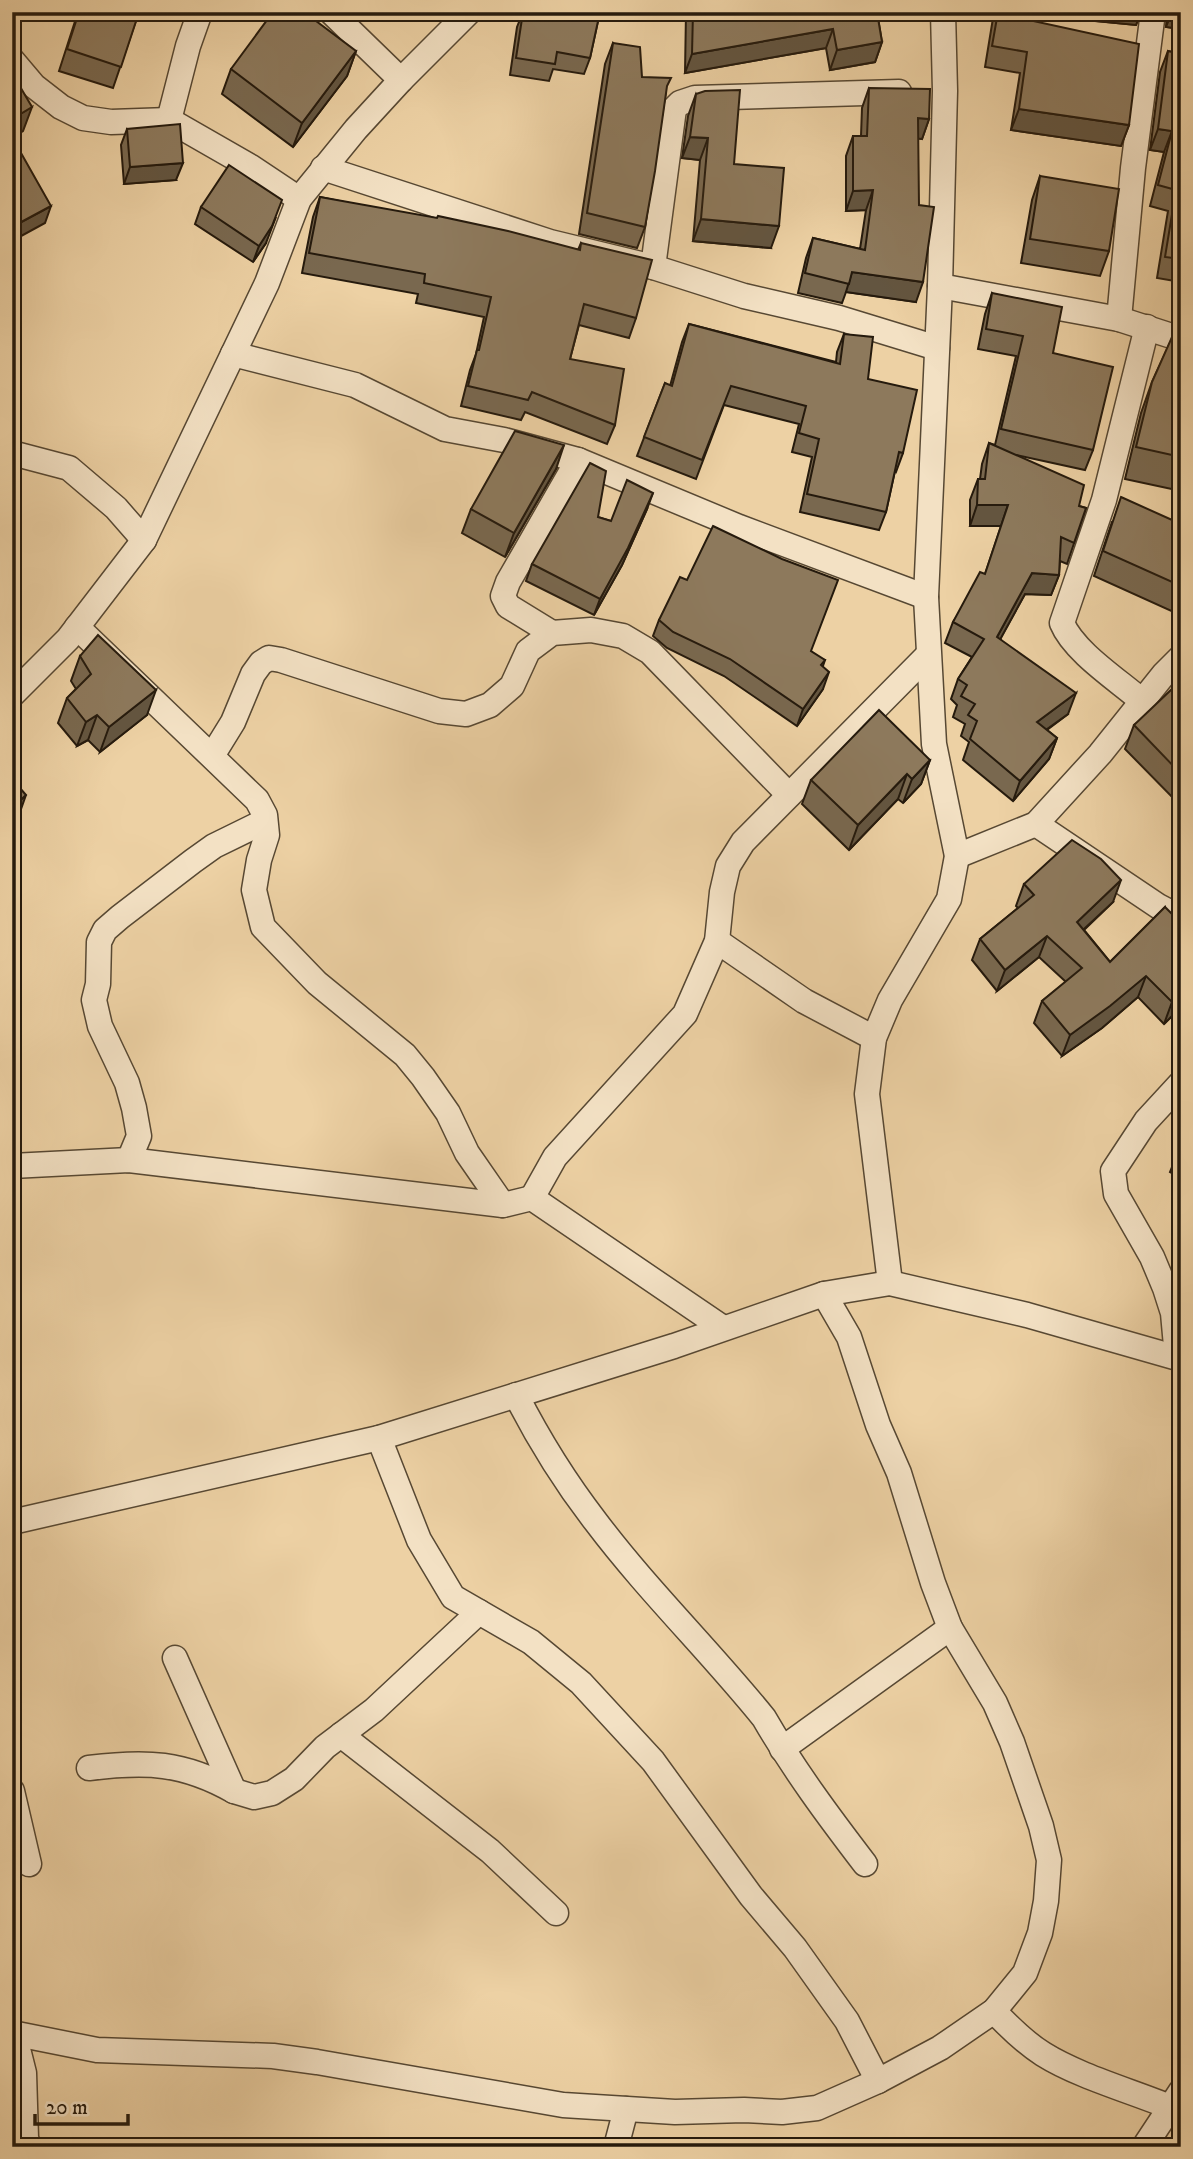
<svg xmlns="http://www.w3.org/2000/svg" width="1193" height="2159" font-family="'IM FELL DW Pica',serif">
  <rect width="100%" height="100%" fill="#edd1a4"/>
  <filter id="stains"><feTurbulence type="fractalNoise" baseFrequency=".00286" numOctaves="4"/><feColorMatrix values="0 0 0 0 .2 0 0 0 0 .09 0 0 0 0 .02 0 0 0 .5 -.17"/></filter>
  <radialGradient id="worn" r=".72"><stop offset=".6" stop-color="#630" stop-opacity="0"/><stop offset="1" stop-color="#630" stop-opacity=".3"/></radialGradient>
  <g fill="none" stroke-linecap="round" stroke-linejoin="round">
    <defs>
      <g id="street">
        <polyline points="331,12 401,80"/>
        <polyline points="12,60 34,86 61,107 83,118 111,122 169,120 251,167 299,199"/>
        <polyline points="169,120 188,46 200,12"/>
        <polyline points="323,168 550,242 653,267 744,296 839,318 937,348"/>
        <polyline points="653,267 674,109 680,103 695,98 899,92"/>
        <polyline points="940,286 1119,319 1181,339"/>
        <polyline points="1119,319 1133,168 1153,12"/>
        <polyline points="233,354 355,385 445,429 504,440 578,460 739,527 926,597"/>
        <polyline points="12,453 69,468 116,508 144,540"/>
        <polyline points="77,627 257,800 265,815 267,835 259,860 254,890 263,927 317,983 405,1055 423,1077 448,1113 467,1153 503,1205"/>
        <polyline points="552,633 508,606 503,596 508,582 578,460"/>
        <polyline points="12,695 68,639 144,540 267,283 299,199 356,129 401,80 469,12"/>
        <path d="M1142,701c-24,-21 -68,-49 -80,-78l42,-123 43,-173"/>
        <polyline points="212,756 233,722 253,674 261,663 269,658 281,660 439,711 466,714 490,705 512,686 528,651 552,633 591,630 623,636 650,652 789,795"/>
        <polyline points="1036,824 1158,906 1181,918"/>
        <polyline points="957,856 1036,824 1100,754 1164,674 1181,657"/>
        <polyline points="717,941 804,1001 874,1038"/>
        <polyline points="129,1160 139,1136 134,1108 127,1083 100,1026 94,1000 98,984 99,942 105,930 120,917 193,861 214,846 265,821"/>
        <polyline points="12,1166 129,1160 503,1205 532,1198 723,1328"/>
        <polyline points="532,1198 555,1157 685,1014 717,941 722,892 728,866 743,842 928,655"/>
        <polyline points="890,1283 867,1094 874,1038 890,1000 949,899 957,856 934,744 926,597 940,286 945,91 943,12"/>
        <polyline points="1177,1357 1173,1313 1165,1288 1152,1257 1116,1194 1113,1171 1146,1121 1181,1083"/>
        <path d="M516,1395c23,45 49,87 80,127 52,69 114,129 168,196 30,52 65,99 101,146"/>
        <polyline points="379,1438 419,1540 453,1597 531,1642 581,1683 653,1761 751,1896 795,1948 847,2021 878,2081"/>
        <polyline points="12,1522 379,1438 674,1346 824,1294 890,1283 1027,1315 1181,1359"/>
        <polyline points="341,1735 490,1851 556,1913"/>
        <polyline points="782,1749 950,1628"/>
        <path d="M89,1768c57,-7 94,-6 145,23l-59,-133"/>
        <polyline points="12,1791 29,1864"/>
        <polyline points="234,1791 254,1797 272,1793 294,1779 325,1747 374,1710 479,1612"/>
        <path d="M994,2011c15,16 30,31 49,43 35,22 88,37 127,53"/>
        <polyline points="12,2033 97,2050 273,2056 317,2062 563,2105 675,2112 744,2110 782,2112 817,2108 878,2081 940,2048 994,2011 1025,1973 1040,1933 1046,1901 1049,1860 1041,1826 1012,1742 995,1703 950,1628 933,1583 899,1473 878,1425 849,1337 824,1294"/>
        <polyline points="14,2033 24,2073 26,2138 29,2147"/>
        <polyline points="616,2147 626,2109"/>
        <polyline points="1144,2147 1181,2091"/>
      </g>
    </defs>
    <use href="#street" stroke="#574833" stroke-width="27"/>
    <use href="#street" stroke="#f3e1c4" stroke-width="24"/>
  </g>
  <g fill="#79684f" stroke="#251a0d" stroke-width="2">
    <polygon points="78,12 139,12 113,88 59,71"/>
    <polygon points="523,12 552,14 553,12 600,12 590,58 584,74 553,69 549,81 510,75 517,27"/>
    <polygon points="686,12 877,12 882,42 875,62 830,70 826,48 685,73"/>
    <polygon points="994,12 1141,12 1136,25 1025,14 1024,19 1129,125 1121,146 1011,130 1020,73 985,67"/>
    <polygon points="1167,12 1181,12 1181,29 1166,27"/>
    <polygon points="613,43 642,77 666,91 645,227 637,248 579,234 605,64"/>
    <polygon points="356,51 347,76 293,147 222,94 231,69"/>
    <polygon points="1168,51 1181,54 1181,282 1157,278 1168,211 1150,206 1164,152 1150,150 1160,72"/>
    <polygon points="869,88 929,119 922,139 918,138 916,302 846,292 842,303 798,293 806,258 813,238 860,249 866,210 846,211 846,156 853,136 861,136 862,108"/>
    <polygon points="696,94 734,164 771,248 693,241 700,160 682,158 688,116"/>
    <polygon points="127,129 176,180 124,184 121,145"/>
    <polygon points="1040,176 1109,251 1100,276 1021,263 1032,200"/>
    <polygon points="320,197 578,250 581,243 636,318 629,338 579,325 570,359 615,425 607,444 525,412 521,420 461,406 470,370 476,354 484,317 416,303 418,294 302,273 313,217"/>
    <polygon points="201,207 266,243 253,262 195,224"/>
    <polygon points="992,293 1053,353 1093,450 1085,470 1016,455 1079,506 1086,508 1067,564 1060,561 1059,575 1051,595 1025,594 1000,639 1068,714 1047,730 1057,738 1049,759 1013,801 963,760 969,742 961,736 965,724 953,717 957,705 951,699 958,679 972,657 945,643 953,622 985,574 1001,526 970,526 970,500 978,479 980,479 982,464 989,443 995,445 1016,356 978,349 985,314"/>
    <polygon points="1181,319 1181,491 1125,479 1141,413 1152,382"/>
    <polygon points="689,324 836,362 837,352 844,334 868,379 903,453 896,472 895,471 886,512 879,530 800,512 812,457 792,452 799,424 724,405 696,479 637,456 665,383 670,386 682,342"/>
    <polygon points="556,469 505,557 462,533 471,509"/>
    <polygon points="647,509 622,565 594,615 526,581 532,564 598,517 611,521"/>
    <polygon points="1112,522 1181,524 1181,608 1178,614 1094,576"/>
    <polygon points="659,620 825,660 823,666 823,689 797,726 724,676 667,648 653,636"/>
    <polygon points="80,656 147,715 100,752 88,740 77,746 58,723 67,698 76,689 71,681"/>
    <polygon points="1181,693 1181,806 1125,749 1134,725"/>
    <polygon points="930,760 921,784 903,803 898,799 849,850 802,804 811,780"/>
    <polygon points="1024,884 1113,902 1084,930 1110,962 1165,907 1181,1007 1164,1024 1138,997 1102,1028 1062,1056 1034,1023 1042,1001 1066,982 1039,957 997,991 972,960 980,939 1018,908 1016,906"/>
    <polygon points="1181,1145 1181,1178 1170,1172"/>
  </g>
  <g fill="#635540" stroke="#251a0d" stroke-width="2">
    <polygon points="1021,12 1141,12 1136,25 1020,14"/>
    <polygon points="1172,12 1181,12 1181,29 1166,27"/>
    <polygon points="833,29 826,48 685,73 692,54"/>
    <polygon points="882,42 875,62 830,70 837,50"/>
    <polygon points="356,51 347,76 293,147 302,123"/>
    <polygon points="32,107 23,131 12,138 12,119"/>
    <polygon points="1019,109 1129,125 1121,146 1011,130"/>
    <polygon points="918,118 929,119 922,139 911,138"/>
    <polygon points="1158,129 1172,131 1164,152 1150,150"/>
    <polygon points="690,137 708,138 700,160 682,158"/>
    <polygon points="183,163 176,180 124,184 130,167"/>
    <polygon points="873,190 866,210 846,211 853,191"/>
    <polygon points="51,206 45,223 12,241 12,227"/>
    <polygon points="276,217 266,243 253,262 259,246"/>
    <polygon points="701,219 779,226 771,248 693,241"/>
    <polygon points="852,272 923,282 916,302 846,292"/>
    <polygon points="564,445 556,469 505,557 514,533"/>
    <polygon points="653,493 647,509 622,565 594,615 600,599"/>
    <polygon points="977,505 1008,505 1001,526 970,526"/>
    <polygon points="1032,573 1059,575 1051,595 1025,594 990,658 997,637"/>
    <polygon points="829,672 823,689 797,726 803,709"/>
    <polygon points="156,690 147,715 100,752 109,727"/>
    <polygon points="1076,693 1068,714 1029,742 1037,722"/>
    <polygon points="97,715 88,740 77,746 86,722"/>
    <polygon points="1057,738 1049,759 1013,801 1020,781"/>
    <polygon points="930,760 921,784 903,803 912,779"/>
    <polygon points="907,774 898,799 849,850 858,825"/>
    <polygon points="26,795 20,812 12,819 12,808"/>
    <polygon points="1121,880 1113,902 1069,943 1077,922"/>
    <polygon points="1047,936 1039,957 997,991 1005,970"/>
    <polygon points="1146,976 1138,997 1102,1028 1062,1056 1070,1035"/>
    <polygon points="1181,994 1181,1007 1164,1024 1172,1002"/>
  </g>
  <g fill="#8d795c" stroke="#251a0d" stroke-width="2">
    <polygon points="79,12 139,12 121,67 67,49"/>
    <polygon points="273,12 304,12 356,51 302,123 231,69"/>
    <polygon points="523,12 539,12 554,15 555,12 600,12 590,58 557,52 555,64 516,58"/>
    <polygon points="693,12 877,12 882,42 837,50 833,29 692,54"/>
    <polygon points="998,12 1025,12 1024,19 1139,44 1129,125 1019,109 1027,52 992,46"/>
    <polygon points="613,43 640,47 642,77 671,78 667,86 655,171 645,227 587,213"/>
    <polygon points="1168,51 1181,54 1181,259 1165,257 1176,190 1158,185 1172,131 1158,129"/>
    <polygon points="12,73 32,107 12,119"/>
    <polygon points="869,88 930,89 929,119 918,118 919,205 934,207 923,282 852,272 849,284 805,273 813,238 865,250 873,190 853,191 853,136 867,136"/>
    <polygon points="740,90 734,164 784,168 779,226 701,219 708,138 690,137 696,94 705,91"/>
    <polygon points="180,124 183,163 130,167 127,129"/>
    <polygon points="21,153 51,206 12,227 12,158"/>
    <polygon points="229,165 282,200 272,226 259,246 201,207"/>
    <polygon points="1040,176 1119,189 1109,251 1030,239"/>
    <polygon points="320,197 437,218 438,216 508,231 580,250 581,243 652,260 636,318 584,304 570,359 624,369 615,425 532,392 528,400 468,386 477,350 479,350 491,297 424,283 425,274 309,253"/>
    <polygon points="992,293 1062,307 1053,353 1113,367 1093,450 1001,429 1023,336 986,329"/>
    <polygon points="1180,319 1181,319 1181,457 1136,447 1152,382"/>
    <polygon points="689,324 840,364 844,334 873,337 868,379 917,390 903,453 899,452 886,512 807,494 819,439 799,433 806,406 731,386 702,460 644,437 665,383 672,386"/>
    <polygon points="515,431 564,445 514,533 471,509"/>
    <polygon points="989,443 1084,485 1079,506 1086,508 1074,543 1061,537 1059,575 1032,573 997,637 1076,693 1037,722 1057,738 1020,781 970,739 977,721 968,715 975,704 961,696 967,685 958,679 984,639 953,622 980,572 985,574 1008,505 977,505 978,479 985,479"/>
    <polygon points="590,463 606,471 598,517 611,521 627,480 653,493 628,548 600,599 532,564"/>
    <polygon points="1121,497 1181,524 1181,586 1103,551"/>
    <polygon points="713,526 782,559 838,580 811,651 825,660 821,665 829,672 803,709 730,659 673,632 659,620 680,577 687,580"/>
    <polygon points="98,635 156,690 109,727 97,715 86,722 67,698 91,674 80,656"/>
    <polygon points="1172,689 1178,695 1181,693 1181,774 1134,725"/>
    <polygon points="879,710 930,760 912,779 907,774 858,825 811,780"/>
    <polygon points="12,779 26,795 12,808"/>
    <polygon points="1072,840 1101,859 1121,880 1077,922 1110,962 1165,907 1181,923 1181,994 1172,1002 1146,976 1110,1006 1070,1035 1042,1001 1082,968 1047,936 1005,970 980,939 1034,895 1024,884"/>
  </g>
  <rect width="1193" height="2159" fill="none" stroke="#edd1a4" stroke-width="42"/>
  <rect x="14" y="14" width="1165" height="2131" fill="none" stroke="#251a0d" stroke-width="3.5"/>
  <rect x="21" y="21" width="1151" height="2117" fill="none" stroke="#251a0d" stroke-width="2"/>
  <path d="M35 2114v10h93v-10" fill="none" stroke="#251a0d" stroke-width="3.5"/>
  <text x="46" y="2114" font-size="21" fill="#251a0d" stroke="#f3e1c4" stroke-width="5" paint-order="stroke">20 m</text>
  <rect width="100%" height="100%" filter="url(#stains)"/>
  <rect width="100%" height="100%" fill="url(#worn)"/>
</svg>
